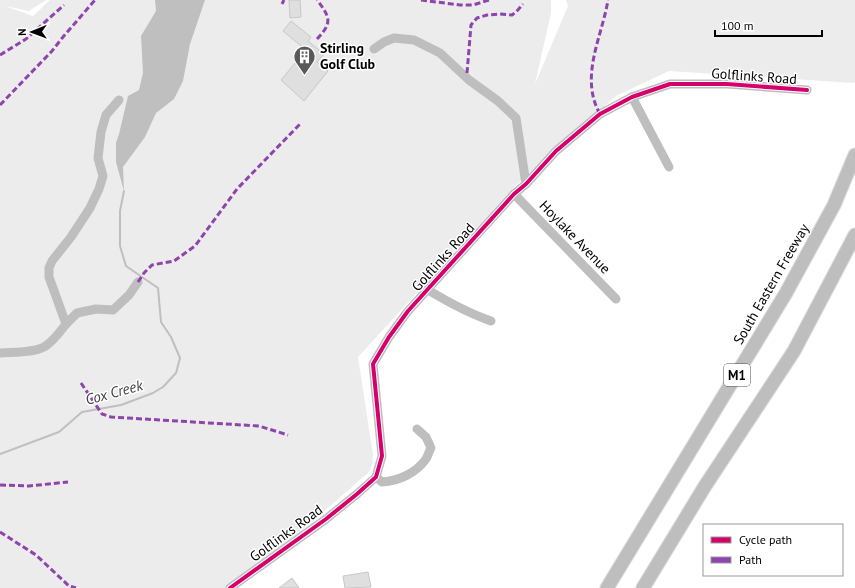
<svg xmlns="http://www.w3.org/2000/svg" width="855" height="588" font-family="'PT Sans',sans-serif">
  <rect width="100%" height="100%" fill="#fff"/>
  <polygon fill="#ececec" points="0,0 46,0 29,11 5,6 33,16 50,0 551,0 551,13 535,84 568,6 566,0 855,0 855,82 854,83 669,71 616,96 517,184 358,357 373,455 372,464 369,472 236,588 0,588"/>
  <polygon fill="#bfbfbf" points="155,0 205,0 190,44 183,81 174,99 156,113 145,137 123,167 124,191 116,162 116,143 119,134 128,96 139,90 143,73 141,36 156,11"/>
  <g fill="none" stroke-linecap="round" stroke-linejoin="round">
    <polyline stroke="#bfbfbf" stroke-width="2" points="0,454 59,432 82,412 121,405 153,393 163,387 176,373 180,358 171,337 161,322 158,288 126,266 120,246 120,211 124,191"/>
  </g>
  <g fill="#dfdfdf" stroke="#c7c7c7">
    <polygon points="289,0 300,0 301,17 290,18"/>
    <polygon points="291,21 311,37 308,41 324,54 317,62 328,71 304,101 281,80 306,50 283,31"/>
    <polygon points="368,572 371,587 345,588 343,576"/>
    <polygon points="292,578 299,588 279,588"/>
  </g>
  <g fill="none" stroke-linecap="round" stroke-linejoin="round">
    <defs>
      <g id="highway">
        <polyline points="607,588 786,293 834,205 855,155"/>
        <polyline points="643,588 705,486 794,351 855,235"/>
      </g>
    </defs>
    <use href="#highway" stroke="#dbdbdb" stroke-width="15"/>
    <g stroke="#bebebe" stroke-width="9">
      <polyline points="374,49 384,42 394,38 414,40 440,53 469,80 498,101 516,118 526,184"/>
      <polyline points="632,97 669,167"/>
      <polyline points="514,194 616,299"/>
      <path d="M428,290c20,12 40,23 63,31"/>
      <polyline points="66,324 77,313 96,309 113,310 129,295 138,282"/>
      <path d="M0,353c14,-1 32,0 44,-6 9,-5 16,-15 22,-23l-17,-47v-9l3,-7 19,-24 19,-29 9,-19 4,-13 -5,-18 3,-26 5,-17 13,-15"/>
      <path d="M376,477l6,5c17,-1 34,-9 44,-23 2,-3 3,-8 5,-11l-5,-11 -9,-8"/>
      <polyline points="230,588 326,519 357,494 376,477 382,456 373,364 389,337 408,311 514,194 526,184 556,151 600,114 632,97 670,84 727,84 807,90"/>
    </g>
    <use href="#highway" stroke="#bebebe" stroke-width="13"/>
    <g stroke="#8e44ad" stroke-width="3" stroke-dasharray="6 3" stroke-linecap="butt">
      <polyline points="421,0 460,5 473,5 489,0"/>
      <polyline points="282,4 284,0"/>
      <path d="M317,39c15,-16 14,-21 0,-39"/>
      <polyline points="0,55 26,39 64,5"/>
      <polyline points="467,73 471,25 477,18 487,15 500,14 512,15 516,12 523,4"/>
      <polyline points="0,105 52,51 63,37 95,0"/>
      <path d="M600,114c-21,-37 2,-77 8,-114"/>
      <polyline points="138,282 144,273 152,265 174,261 195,246 237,189 301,123"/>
      <polyline points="81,383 102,414 111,417 259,426 288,435"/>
      <polyline points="0,485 29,486 68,482"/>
      <polyline points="0,532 36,555 69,586 76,588"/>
    </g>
    <defs>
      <polyline id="cycleway" points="230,588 326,519 357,494 376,477 382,456 373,364 389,337 408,311 514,194 526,184 556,151 600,114 632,97 670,84 727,84 807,90"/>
    </defs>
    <use href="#cycleway" stroke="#fff" stroke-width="6"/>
    <use href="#cycleway" stroke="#d6006c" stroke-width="4"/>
  </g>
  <defs>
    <symbol id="building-pin" viewBox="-11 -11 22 30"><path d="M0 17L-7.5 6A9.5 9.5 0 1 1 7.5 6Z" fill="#595959" stroke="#fff"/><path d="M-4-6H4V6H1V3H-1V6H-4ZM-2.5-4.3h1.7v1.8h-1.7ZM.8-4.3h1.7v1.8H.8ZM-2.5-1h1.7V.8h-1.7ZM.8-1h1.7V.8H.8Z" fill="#fff"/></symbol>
  </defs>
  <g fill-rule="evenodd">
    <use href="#building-pin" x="292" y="44" width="25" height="34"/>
  </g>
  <g text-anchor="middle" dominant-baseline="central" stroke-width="3" stroke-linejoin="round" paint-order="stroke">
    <rect fill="#fff" stroke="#4c4c4c" stroke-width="1" x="724" y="364" width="26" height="22" rx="3"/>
    <g font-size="13" font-weight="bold" fill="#000">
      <text x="737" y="375">M1</text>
    </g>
    <g font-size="14" font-weight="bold" fill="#000" stroke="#fff" text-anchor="start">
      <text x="320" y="48">Stirling<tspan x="320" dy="16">Golf Club</tspan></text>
    </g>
    <g font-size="14" fill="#000" stroke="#fff">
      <text transform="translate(754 76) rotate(4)">Golflinks Road</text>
      <text transform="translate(575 237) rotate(46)">Hoylake Avenue</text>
      <text transform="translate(443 257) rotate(-48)">Golflinks Road</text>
      <text transform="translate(771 284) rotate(-60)">South Eastern Freeway</text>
      <text transform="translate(286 533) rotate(-36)">Golflinks Road</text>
    </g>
    <g font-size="15" font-style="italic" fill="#444" stroke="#fff">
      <text transform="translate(114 392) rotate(-15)">Cox Creek</text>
    </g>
  </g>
  <rect x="703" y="524" width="140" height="52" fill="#ffffff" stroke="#999999"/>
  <rect x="711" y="537" width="20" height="6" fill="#d6006c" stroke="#999999"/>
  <text x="739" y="544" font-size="12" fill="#000000">Cycle path</text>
  <rect x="711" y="557" width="20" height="6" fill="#8e44ad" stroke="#999999"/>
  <text x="739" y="564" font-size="12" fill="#000000">Path</text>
  <g transform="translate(32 32) rotate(269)" stroke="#ffffff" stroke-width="3" paint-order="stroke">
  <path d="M0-3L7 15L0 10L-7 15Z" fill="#000000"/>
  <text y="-6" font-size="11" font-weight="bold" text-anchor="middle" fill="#000000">N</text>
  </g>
  <path d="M715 30v6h107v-6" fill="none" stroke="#000000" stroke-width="2"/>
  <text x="721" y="30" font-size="12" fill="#000000" stroke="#ffffff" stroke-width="3" paint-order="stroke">100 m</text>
</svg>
